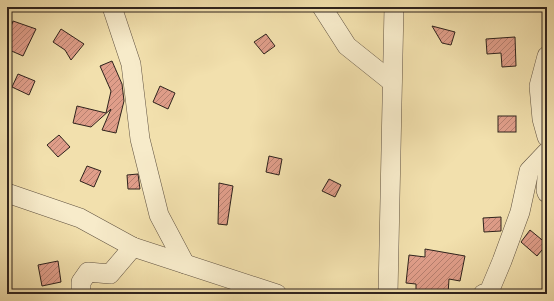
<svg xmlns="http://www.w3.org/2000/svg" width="554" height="301" font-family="Alegreya,serif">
  <defs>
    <pattern id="building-hatch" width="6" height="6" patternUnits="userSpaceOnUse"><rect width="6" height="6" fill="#e09e8a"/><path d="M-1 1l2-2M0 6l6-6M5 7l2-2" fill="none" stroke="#b68070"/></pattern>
  </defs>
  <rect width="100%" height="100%" fill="#f2e0ad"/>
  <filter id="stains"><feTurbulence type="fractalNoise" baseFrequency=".005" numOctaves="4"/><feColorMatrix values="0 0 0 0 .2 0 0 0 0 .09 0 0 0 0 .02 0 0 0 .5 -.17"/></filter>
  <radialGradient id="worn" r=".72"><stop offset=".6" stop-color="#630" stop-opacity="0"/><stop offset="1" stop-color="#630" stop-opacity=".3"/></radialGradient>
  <g fill="url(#building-hatch)" stroke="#2f231d">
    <polygon points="13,21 36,29 23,56 7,49 7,37"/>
    <polygon points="432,26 455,32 451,45 442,43"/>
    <polygon points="61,29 84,44 71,60 65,50 53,42"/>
    <polygon points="266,34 275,46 264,54 254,42"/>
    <polygon points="515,37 516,66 502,67 501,53 487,54 486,39"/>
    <polygon points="112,61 122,84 124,101 116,133 102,130 111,109 91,127 73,123 77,106 106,113 111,91 100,66"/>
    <polygon points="18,74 35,81 29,95 12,87"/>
    <polygon points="160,86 175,93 168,109 153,102"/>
    <rect x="498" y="116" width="18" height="16"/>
    <polygon points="59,135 70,147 58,157 47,145"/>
    <polygon points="269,156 282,159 279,175 266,172"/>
    <polygon points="87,166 101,171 94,187 80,181"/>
    <polygon points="138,174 140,189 128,189 127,175"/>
    <polygon points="329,179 341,185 335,197 322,191"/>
    <polygon points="219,183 233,186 227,225 218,224"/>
    <polygon points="501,217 501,231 484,232 483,218"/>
    <polygon points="530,230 547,244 537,256 521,242"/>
    <polygon points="425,249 465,256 460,281 449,279 448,294 416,294 416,284 406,283 409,255 425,257"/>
    <polygon points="58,261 61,282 42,286 38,265"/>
  </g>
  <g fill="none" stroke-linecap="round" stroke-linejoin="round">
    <defs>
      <g id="street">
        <polyline points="112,7 131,64 140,139 159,215 185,264"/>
        <polyline points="322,7 347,46 392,82"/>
        <polyline points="547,56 539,86 542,119 547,137"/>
        <polyline points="547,177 546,190 547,193"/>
        <polyline points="7,193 80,218 133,247 277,294"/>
        <polyline points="81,294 81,282 88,272 110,274 133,247"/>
        <polyline points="388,294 394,7"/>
        <polyline points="483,294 489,292 502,261 520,212 529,171 547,152"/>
      </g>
    </defs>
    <use href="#street" stroke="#605241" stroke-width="20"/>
    <use href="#street" stroke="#f7ebca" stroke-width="19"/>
  </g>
  <rect width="554" height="301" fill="none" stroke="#f2e0ad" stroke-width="24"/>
  <rect x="8" y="8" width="538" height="285" fill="none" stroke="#2f231d" stroke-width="2"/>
  <rect x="12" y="12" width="530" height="277" fill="none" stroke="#2f231d"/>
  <rect width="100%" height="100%" filter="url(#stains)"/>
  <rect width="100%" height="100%" fill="url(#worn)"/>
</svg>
